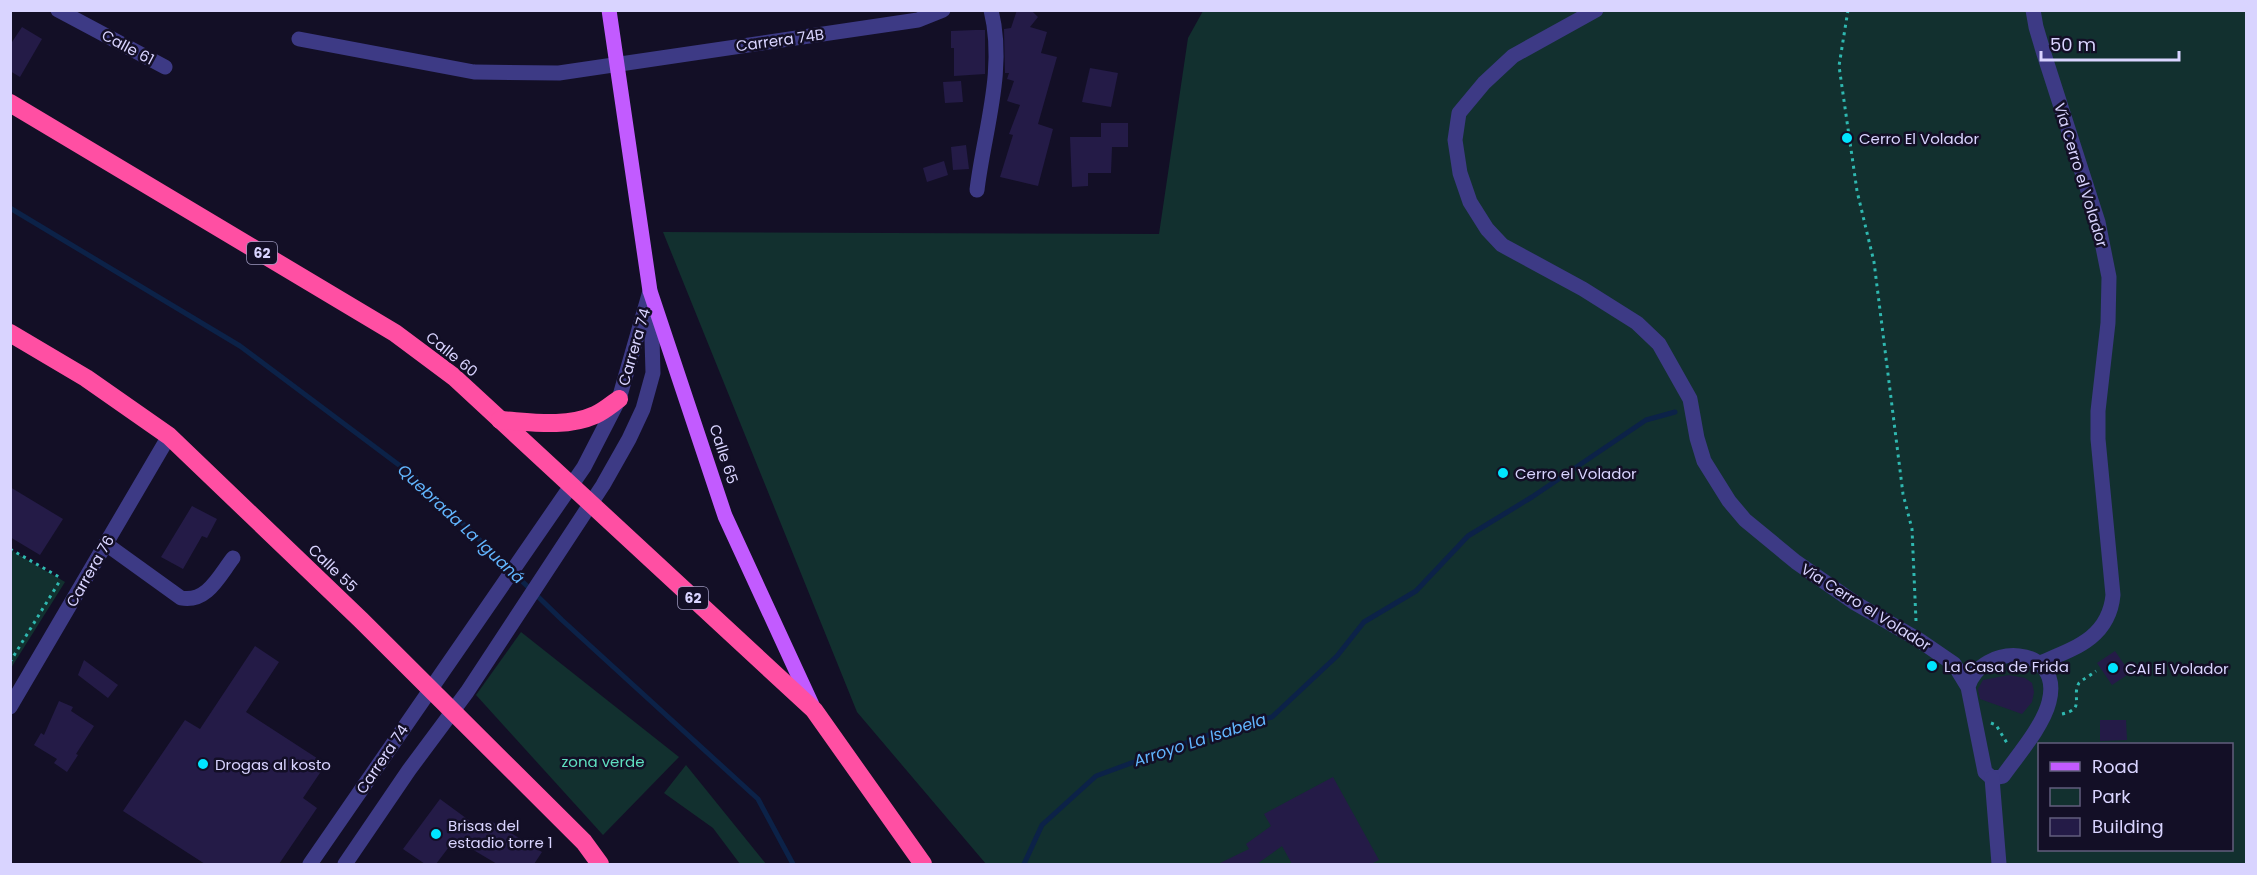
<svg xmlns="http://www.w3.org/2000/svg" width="2257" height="875" font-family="Poppins,sans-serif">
  <rect width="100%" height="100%" fill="#130f26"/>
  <g fill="#12302f" fill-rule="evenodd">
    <path d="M1203,11h1043v853h-1260l-129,-152 -194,-480 496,2 29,-196zM2040,744h192v106h-192z"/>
    <polygon points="11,550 65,582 11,668"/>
    <polygon points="521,632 679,757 603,835 476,695"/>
    <polygon points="686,765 766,864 740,864 713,828 664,793"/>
  </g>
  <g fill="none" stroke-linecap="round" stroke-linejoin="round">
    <g stroke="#0c2248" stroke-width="5">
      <polyline points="10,208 240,346 415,477 562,620 758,799 793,864"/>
      <polyline points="1024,864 1042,825 1096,776 1202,737 1272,717 1337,656 1364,622 1416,591 1468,536 1532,497 1646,420 1675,412"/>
    </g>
  </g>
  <g fill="#241b47">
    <polygon points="1017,10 1031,10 1038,17 1030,27 1047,32 1041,53 1057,57 1038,124 1053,129 1038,186 1000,177 1013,135 1009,134 1020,105 1007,101 1014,81 1007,79 1009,73 1005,73 1004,29 1011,28"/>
    <polygon points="22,27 42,39 20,77 10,71 10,45"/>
    <polygon points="975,30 985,30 985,74 954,76 954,48 951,48 951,31"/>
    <polygon points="1090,68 1118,73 1111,107 1082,102"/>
    <polygon points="961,81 963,102 945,103 943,82"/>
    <polygon points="1101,123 1128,123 1128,147 1112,147 1111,173 1088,173 1088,186 1072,187 1070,137 1101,137"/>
    <polygon points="966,145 969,169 953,170 951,147"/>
    <polygon points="944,161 948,175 927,182 923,168"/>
    <polygon points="10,487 63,519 40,555 10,537"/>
    <polygon points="192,506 217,519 207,538 202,536 183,569 161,557"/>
    <polygon points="255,646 279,662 246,712 326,764 303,798 317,808 279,864 205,864 123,811 185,720 200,729"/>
    <polygon points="2115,651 2130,673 2112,685 2097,663"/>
    <polygon points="84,660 118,685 108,698 78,675"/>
    <polygon points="2009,675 2025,678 2032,683 2034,692 2032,702 2022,714 1980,699 1978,689 1983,680"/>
    <polygon points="59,701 73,707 71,711 94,726 76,754 78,755 67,772 54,763 57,759 34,745 41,733 44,735"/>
    <polygon points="2100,720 2126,720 2127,740 2100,741"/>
    <polygon points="1333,777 1379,860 1371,864 1292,864 1282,846 1257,864 1218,864 1249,849 1246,844 1271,826 1264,814"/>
    <polygon points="440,799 485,832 491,821 542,852 534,864 497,864 455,839 436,864 425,864 403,849"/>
  </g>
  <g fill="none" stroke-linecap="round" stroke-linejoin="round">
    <g stroke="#2fb8b0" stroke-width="3" stroke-dasharray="3 4.5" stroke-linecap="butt">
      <polyline points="1848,10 1839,66 1857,191 1874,262 1903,494 1912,529 1916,621"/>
      <polyline points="10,549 61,578"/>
      <polyline points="10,662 61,579"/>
      <path d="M2062,714c24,-5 9,-17 17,-31 4,-4 12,-8 17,-12"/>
      <polyline points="1991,723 1996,725 2007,743"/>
    </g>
    <g stroke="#3d3a85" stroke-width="15">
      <polyline points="58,10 165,67"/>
      <path d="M1596,10l-83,46 -29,27 -25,30 -4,27 5,33 10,29 17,27 15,16 81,44 54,34 22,21 31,55 7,39 7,23 25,40 16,19 51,42 59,41 64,37 35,24 14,23 17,85 7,6 11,-2c15,-21 40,-50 46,-74 15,-58 -68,-60 -81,-15"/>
      <path d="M2033,10l3,17 8,27 54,168 11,55 -1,46 -10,88v28l15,156c-4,42 -37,53 -73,68"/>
      <polyline points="299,39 474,72 559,73 918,20 943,10"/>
      <path d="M977,190c7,-59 29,-120 14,-180"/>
      <path d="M106,544l75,54c26,5 38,-22 52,-40"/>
      <polyline points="10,707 169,436"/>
      <polyline points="1992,778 1999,864"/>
      <polyline points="310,864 584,467 619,399 650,291"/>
      <polyline points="345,864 409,770 467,692 603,485 629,439 643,409 653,373 651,304"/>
    </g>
    <polyline stroke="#c25bff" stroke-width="15" points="609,10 650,291 725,516 812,705"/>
    <g stroke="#ff4fa3" stroke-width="18">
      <polyline points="10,103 395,333 454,377 814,710 923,864"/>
      <polyline points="10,333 86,378 169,436 361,620 584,842 600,864"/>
      <path d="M500,420c31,2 66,8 95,-5 9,-4 17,-11 24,-16"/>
    </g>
  </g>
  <g fill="#00e5ff" stroke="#130f26" stroke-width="2">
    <circle cx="1847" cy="138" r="6"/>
    <circle cx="1503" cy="473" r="6"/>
    <circle cx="1932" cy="666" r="6"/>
    <circle cx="2113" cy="668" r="6"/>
    <circle cx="203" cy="764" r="6"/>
    <circle cx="436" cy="834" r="6"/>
  </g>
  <g text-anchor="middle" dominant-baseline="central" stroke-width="5" stroke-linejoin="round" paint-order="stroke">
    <g fill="#130f26" stroke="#9e99be" stroke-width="1.5">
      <rect x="247" y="242" width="30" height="22" rx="4.5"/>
      <rect x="678" y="587" width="30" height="22" rx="4.5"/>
    </g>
    <g font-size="14" font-weight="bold" fill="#d9d4ff">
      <text x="262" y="253">62</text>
      <text x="693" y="598">62</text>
    </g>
    <g font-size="15" fill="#d9d4ff" stroke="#130f26">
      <text transform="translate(780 40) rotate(-8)">Carrera 74B</text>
      <text transform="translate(128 47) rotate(28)">Calle 61</text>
      <text transform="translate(2081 175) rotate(73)">Vía Cerro el Volador</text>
      <text transform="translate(634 347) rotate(-74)">Carrera 74</text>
      <text transform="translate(452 354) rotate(39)">Calle 60</text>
      <text transform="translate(724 454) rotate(72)">Calle 65</text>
      <text transform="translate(333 568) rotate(44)">Calle 55</text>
      <text transform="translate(90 571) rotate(-60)">Carrera 76</text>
      <text transform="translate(1866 607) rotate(32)">Vía Cerro el Volador</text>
      <text transform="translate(382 759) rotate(-56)">Carrera 74</text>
    </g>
    <g font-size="15" fill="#d9d4ff" stroke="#130f26" text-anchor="start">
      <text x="1859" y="138">Cerro El Volador</text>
      <text x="1515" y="473">Cerro el Volador</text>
      <text x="1944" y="666">La Casa de Frida</text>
      <text x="2125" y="668">CAI El Volador</text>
      <text x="215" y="764">Drogas al kosto</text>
      <text x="448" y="825">Brisas del<tspan x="448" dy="17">estadio torre 1</tspan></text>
    </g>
    <g font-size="15" fill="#5fe0c0" stroke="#130f26">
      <text x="603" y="761">zona verde</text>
    </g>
    <g font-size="16" font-style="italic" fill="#62b6ff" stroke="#130f26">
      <text transform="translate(461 524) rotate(43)">Quebrada La Iguaná</text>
      <text transform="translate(1200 740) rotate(-18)">Arroyo La Isabela</text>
    </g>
  </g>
  <rect width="2257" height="875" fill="none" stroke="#d9d4ff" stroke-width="24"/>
  <rect x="2038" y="743" width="195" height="108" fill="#130f26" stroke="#625e7d" stroke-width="1.5"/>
  <rect x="2050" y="762" width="30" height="9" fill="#c25bff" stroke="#625e7d" stroke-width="1.5"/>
  <text x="2092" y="773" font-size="18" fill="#d9d4ff">Road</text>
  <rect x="2050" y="788" width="30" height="18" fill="#12302f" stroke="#625e7d" stroke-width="1.5"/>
  <text x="2092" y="803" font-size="18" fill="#d9d4ff">Park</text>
  <rect x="2050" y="818" width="30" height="18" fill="#241b47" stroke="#625e7d" stroke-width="1.5"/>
  <text x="2092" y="833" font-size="18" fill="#d9d4ff">Building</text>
  <path d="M2041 51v9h138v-9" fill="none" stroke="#d9d4ff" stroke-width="3"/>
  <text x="2050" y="51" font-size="18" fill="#d9d4ff" stroke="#130f26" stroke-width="4.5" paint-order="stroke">50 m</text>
</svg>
